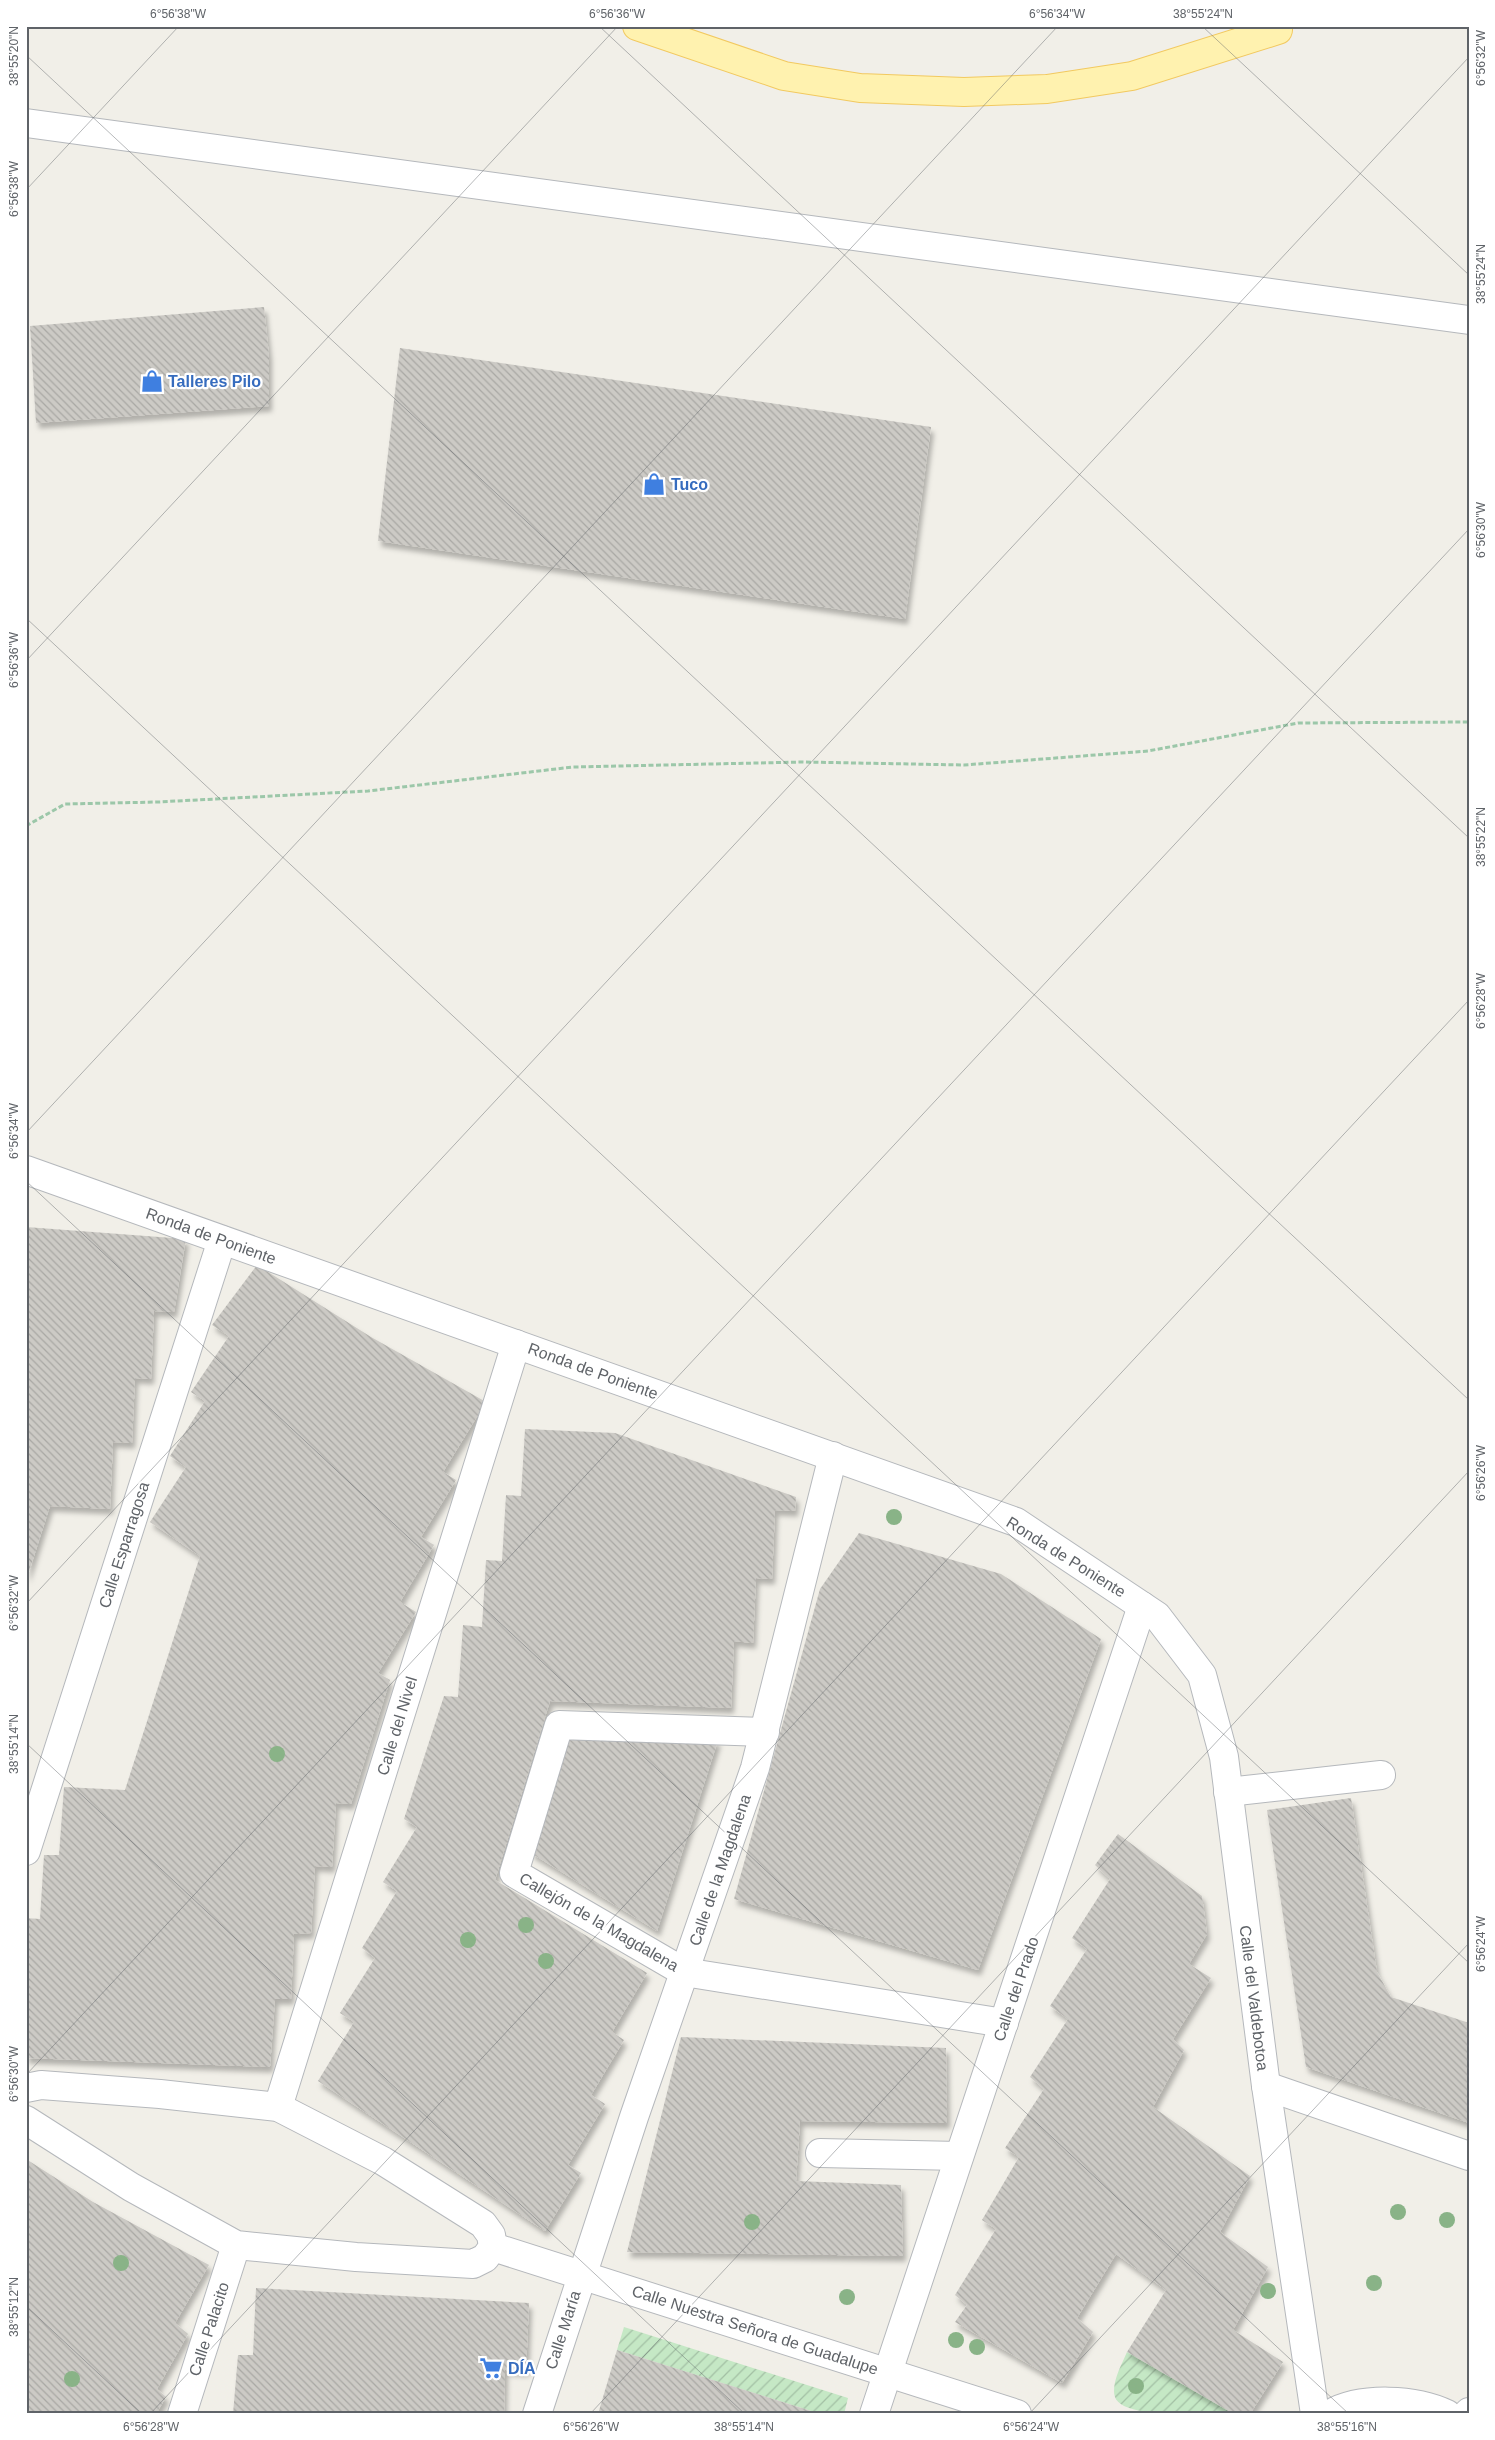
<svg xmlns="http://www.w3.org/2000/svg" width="1495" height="2440" font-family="Helvetica,sans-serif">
  <defs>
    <pattern id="garden-furrows" width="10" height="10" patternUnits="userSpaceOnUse" patternTransform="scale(1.25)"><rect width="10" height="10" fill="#c5e8c5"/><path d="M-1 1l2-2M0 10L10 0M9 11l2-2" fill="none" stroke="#a3c0a4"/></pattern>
    <pattern id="building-back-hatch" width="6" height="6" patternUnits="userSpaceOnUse" patternTransform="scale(1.25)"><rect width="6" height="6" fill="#cccac5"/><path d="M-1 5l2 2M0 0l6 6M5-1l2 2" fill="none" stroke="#a9a8a4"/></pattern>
    <filter id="shadow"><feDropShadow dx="3" dy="5.5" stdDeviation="2.5" flood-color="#0004"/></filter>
  </defs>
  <rect width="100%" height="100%" fill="#f1efe8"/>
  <g fill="url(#garden-furrows)">
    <polygon points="624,2327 848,2398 844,2414 810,2414 811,2411 617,2350"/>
    <path d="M1127,2352l107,62c-21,0 -112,6 -119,-17 -4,-14 7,-33 12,-45z"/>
  </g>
  <g fill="url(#building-back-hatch)" filter="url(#shadow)">
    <polygon points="264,307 269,356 269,406 36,423 30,326"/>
    <polygon points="400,348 931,427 905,619 378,541"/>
    <polygon points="26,1227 186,1239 174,1312 154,1311 151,1379 135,1378 132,1443 113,1442 110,1509 50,1506 27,1578"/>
    <polygon points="257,1265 371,1337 486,1402 443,1472 456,1480 421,1537 434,1545 400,1602 416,1612 378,1673 390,1680 351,1804 336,1803 332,1867 315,1866 311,1933 294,1934 291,1999 275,1999 270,2067 26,2058 26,1918 40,1919 44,1855 59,1855 64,1787 125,1790 200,1556 150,1522 186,1467 170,1456 205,1401 191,1392 229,1336 212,1325"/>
    <polygon points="525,1429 615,1433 796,1497 795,1511 775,1510 772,1579 756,1578 753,1643 734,1641 731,1708 550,1701 495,1880 647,1973 612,2032 624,2040 591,2095 605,2104 568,2165 581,2173 545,2231 318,2081 354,2022 340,2013 375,1958 362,1948 397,1891 383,1882 417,1827 404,1819 444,1696 458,1697 463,1625 482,1627 486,1560 502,1561 506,1495 521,1496"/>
    <polygon points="859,1533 1001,1574 1101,1639 978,1970 734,1899 820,1589"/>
    <polygon points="568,1733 718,1740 657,1931 531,1853"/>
    <polygon points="1351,1798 1377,1972 1391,1997 1469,2023 1469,2123 1306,2067 1267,1810"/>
    <polygon points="1118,1834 1202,1896 1207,1934 1189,1964 1211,1978 1173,2039 1184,2050 1153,2107 1250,2176 1220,2232 1268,2267 1233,2330 1283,2362 1250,2414 1234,2414 1127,2352 1166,2290 1116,2254 1077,2318 1093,2332 1062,2383 955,2322 967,2305 955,2295 996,2229 982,2220 1019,2157 1005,2148 1044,2089 1030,2077 1068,2019 1050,2006 1087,1949 1072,1938 1110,1879 1095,1865"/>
    <polygon points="681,2037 946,2048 947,2123 800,2121 796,2181 901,2185 903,2256 627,2252"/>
    <polygon points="26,2159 93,2202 209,2265 175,2323 188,2334 157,2389 166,2397 156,2414 26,2414"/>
    <polygon points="256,2288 529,2303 526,2371 505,2370 504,2414 233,2414 238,2355 253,2355"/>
    <polygon points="617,2350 811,2411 810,2414 598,2414"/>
  </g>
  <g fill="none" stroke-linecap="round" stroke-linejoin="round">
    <defs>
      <g id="street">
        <polyline points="26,123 1469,320"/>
        <polyline points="26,1170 1016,1522 1157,1616 1202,1675 1224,1757 1266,2086 1315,2414"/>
        <polyline points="765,1732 559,1725 514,1873 684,1972 1004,2023"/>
        <polyline points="1228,1792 1381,1775"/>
        <polyline points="26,1851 222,1240"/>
        <polyline points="1266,2086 1469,2156"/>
        <polyline points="26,2088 41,2085 160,2094 278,2107 383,2161 483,2224 491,2235 493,2247 485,2258 473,2264 356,2257 236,2245 131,2187 26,2120"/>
        <polyline points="278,2107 516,1344"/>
        <polyline points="820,2153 959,2156"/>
        <polyline points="493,2247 1017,2414"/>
        <polyline points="182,2414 236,2245"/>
        <polyline points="537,2414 634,2117 755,1768 833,1456"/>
        <polyline points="874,2414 1142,1606"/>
        <path d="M1330,2414c31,-18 86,-15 117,0"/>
        <polyline points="1467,2414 1469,2412"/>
      </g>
      <polyline id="primary" points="637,26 784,76 860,88 964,92 1047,89 1132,76 1278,30"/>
    </defs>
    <use href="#street" stroke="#b5b8bc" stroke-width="30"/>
    <use href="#primary" stroke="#f2c960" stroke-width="30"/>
    <polyline stroke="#9cc7a9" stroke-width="3" stroke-dasharray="5 2.5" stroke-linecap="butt" points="26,826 65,804 158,802 368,791 573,767 803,762 964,765 1148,751 1298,723 1469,722"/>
    <use href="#street" stroke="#fff" stroke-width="28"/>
    <use href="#primary" stroke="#fff2af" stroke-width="28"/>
  </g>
  <g fill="#89b387">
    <circle cx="894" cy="1517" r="8"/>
    <circle cx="277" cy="1754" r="8"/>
    <circle cx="526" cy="1925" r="8"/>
    <circle cx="468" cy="1940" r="8"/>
    <circle cx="546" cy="1961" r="8"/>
    <circle cx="1398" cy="2212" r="8"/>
    <circle cx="1447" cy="2220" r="8"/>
    <circle cx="752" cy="2222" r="8"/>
    <circle cx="121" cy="2263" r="8"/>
    <circle cx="1374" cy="2283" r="8"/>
    <circle cx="1268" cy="2291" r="8"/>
    <circle cx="847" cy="2297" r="8"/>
    <circle cx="956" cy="2340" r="8"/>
    <circle cx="977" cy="2347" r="8"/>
    <circle cx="72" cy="2379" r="8"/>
    <circle cx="1136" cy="2386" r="8"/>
  </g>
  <path fill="none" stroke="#5f6368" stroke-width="1" stroke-opacity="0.45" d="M599,26l870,812M1202,26l267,249M26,55l1443,1345M26,190l153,-164M26,618l1443,1345M26,661l592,-635M26,1133l1032,-1107M26,1181l1323,1233M26,1604l1443,-1547M26,1743l719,671M26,2075l1443,-1546M26,2306l116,108M150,2414l1319,-1414M590,2414l879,-943M1029,2414l440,-471"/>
  <defs>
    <symbol id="shop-bare" viewBox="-9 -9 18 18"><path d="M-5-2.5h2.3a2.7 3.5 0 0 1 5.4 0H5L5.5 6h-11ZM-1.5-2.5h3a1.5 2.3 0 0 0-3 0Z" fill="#3f7fe0" stroke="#fff" stroke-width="2.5" paint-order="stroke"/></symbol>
    <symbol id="supermarket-bare" viewBox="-9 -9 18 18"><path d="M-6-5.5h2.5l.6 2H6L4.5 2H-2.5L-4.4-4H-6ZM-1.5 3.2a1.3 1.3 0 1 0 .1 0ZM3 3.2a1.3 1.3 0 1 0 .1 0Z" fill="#3f7fe0" stroke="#fff" stroke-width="2.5" paint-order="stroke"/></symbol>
  </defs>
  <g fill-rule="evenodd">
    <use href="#shop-bare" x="136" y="365" width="32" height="32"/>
    <use href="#shop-bare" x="638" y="468" width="32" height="32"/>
    <use href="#supermarket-bare" x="475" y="2352" width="32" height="32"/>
  </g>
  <g text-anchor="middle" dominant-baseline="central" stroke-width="4.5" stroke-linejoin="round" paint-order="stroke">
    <g font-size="16" font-weight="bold" fill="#366cbe" stroke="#fff" text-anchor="start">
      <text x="168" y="381">Talleres Pilo</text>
      <text x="671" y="484">Tuco</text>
      <text x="508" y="2368">DÍA</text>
    </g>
    <g font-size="16" fill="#5f6368" stroke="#fff">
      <text transform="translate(211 1236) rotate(20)">Ronda de Poniente</text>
      <text transform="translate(593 1371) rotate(20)">Ronda de Poniente</text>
      <text transform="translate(124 1545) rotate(-72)">Calle Esparragosa</text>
      <text transform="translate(1066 1557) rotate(32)">Ronda de Poniente</text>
      <text transform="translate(397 1726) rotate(-73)">Calle del Nivel</text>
      <text transform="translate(720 1870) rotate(-71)">Calle de la Magdalena</text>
      <text transform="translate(599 1922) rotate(30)">Callejón de la Magdalena</text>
      <text transform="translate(1016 1989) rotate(-71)">Calle del Prado</text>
      <text transform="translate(1254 1998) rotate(83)">Calle del Valdebotoa</text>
      <text transform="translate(209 2329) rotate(-72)">Calle Palacito</text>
      <text transform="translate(563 2330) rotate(-72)">Calle María</text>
      <text transform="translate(755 2330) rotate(18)">Calle Nuestra Señora de Guadalupe</text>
    </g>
  </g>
  <rect width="1495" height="2440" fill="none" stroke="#ffffff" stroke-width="55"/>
  <rect x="28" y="28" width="1440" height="2384" fill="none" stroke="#5f6368" stroke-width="2"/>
  <g font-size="12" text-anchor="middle" fill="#5f6368">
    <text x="178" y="18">6°56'38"W</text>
    <text x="617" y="18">6°56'36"W</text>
    <text x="1057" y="18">6°56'34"W</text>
    <text x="1203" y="18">38°55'24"N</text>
    <text transform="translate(14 56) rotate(-90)" y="4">38°55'20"N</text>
    <text transform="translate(1481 58) rotate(-90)" y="4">6°56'32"W</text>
    <text transform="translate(14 189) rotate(-90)" y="4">6°56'38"W</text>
    <text transform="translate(1481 274) rotate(-90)" y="4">38°55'24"N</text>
    <text transform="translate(1481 530) rotate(-90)" y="4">6°56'30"W</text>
    <text transform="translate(14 660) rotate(-90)" y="4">6°56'36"W</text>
    <text transform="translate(1481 837) rotate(-90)" y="4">38°55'22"N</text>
    <text transform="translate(1481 1001) rotate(-90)" y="4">6°56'28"W</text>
    <text transform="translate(14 1131) rotate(-90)" y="4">6°56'34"W</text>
    <text transform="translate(1481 1473) rotate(-90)" y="4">6°56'26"W</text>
    <text transform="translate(14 1603) rotate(-90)" y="4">6°56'32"W</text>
    <text transform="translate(14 1744) rotate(-90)" y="4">38°55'14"N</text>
    <text transform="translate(1481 1944) rotate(-90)" y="4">6°56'24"W</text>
    <text transform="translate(14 2074) rotate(-90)" y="4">6°56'30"W</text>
    <text transform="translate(14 2307) rotate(-90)" y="4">38°55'12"N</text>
    <text x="151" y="2431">6°56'28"W</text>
    <text x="591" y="2431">6°56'26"W</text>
    <text x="744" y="2431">38°55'14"N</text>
    <text x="1031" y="2431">6°56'24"W</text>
    <text x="1347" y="2431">38°55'16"N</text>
  </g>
</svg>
